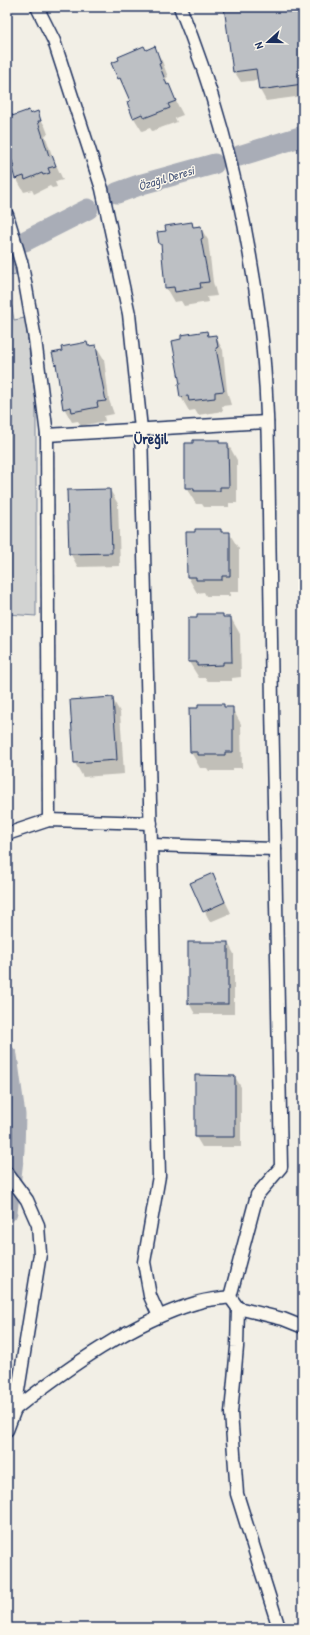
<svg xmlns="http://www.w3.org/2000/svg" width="310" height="1635" font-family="'Patrick Hand',sans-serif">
  <rect width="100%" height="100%" fill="#f2efe6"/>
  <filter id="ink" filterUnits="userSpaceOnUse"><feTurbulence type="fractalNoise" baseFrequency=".025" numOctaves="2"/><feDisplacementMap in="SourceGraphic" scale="8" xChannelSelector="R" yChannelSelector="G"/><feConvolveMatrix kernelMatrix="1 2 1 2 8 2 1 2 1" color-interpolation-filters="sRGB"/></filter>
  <g filter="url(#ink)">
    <g fill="#d2d3d2" stroke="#768198">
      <polygon points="7,243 16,274 7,276"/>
      <polygon points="7,278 14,320 25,318 36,402 36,616 7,614"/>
    </g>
    <g fill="#0003">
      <polygon points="225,7 303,7 303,96 266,101 260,90 258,80 241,82 234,71"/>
      <polygon points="154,48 162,61 168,77 166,78 168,86 183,115 175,118 177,122 152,131 150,128 142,131 134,118 131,102 119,78 146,51"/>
      <polygon points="29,111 31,115 37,113 45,126 48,134 45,135 53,158 63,180 55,182 57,187 52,188 50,186 34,194 32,190 24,192 16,178 15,168 7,143 7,117 12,117"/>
      <polygon points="192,223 194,228 200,227 208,240 213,282 217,296 207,297 208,302 184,306 181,301 174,302 166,288 162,248 158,233"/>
      <polygon points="207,333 209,337 215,336 223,350 227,391 231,405 222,406 223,411 198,415 195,410 189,411 181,397 181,385"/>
      <polygon points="87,343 89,347 96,346 104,359 109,400 114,414 104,416 105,421 81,426 78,421 72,422 64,408 58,369 56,364 63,352"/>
      <polygon points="219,441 221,444 228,444 237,460 237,503 229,503 229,507 204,507 202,504 196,504 186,488"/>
      <polygon points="110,490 118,504 120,566 78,567 70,553"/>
      <polygon points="221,530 222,533 229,533 239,549 239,592 230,592 231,596 206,596 204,592 197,593 188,577"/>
      <polygon points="222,615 224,618 231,618 240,634 241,677 232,678 232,681 208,681 205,678 199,678 189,662 198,619"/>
      <polygon points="112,698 120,712 124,774 83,777 75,763"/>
      <polygon points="223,705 225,708 232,708 241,724 242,768 233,768 233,771 209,771 207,768 200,768 191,752 199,709"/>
      <polygon points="212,874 231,913 210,922 191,883"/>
      <polygon points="228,943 234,954 234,1014 195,1014 189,1003"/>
      <polygon points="235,1077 241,1087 241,1147 202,1147 196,1137"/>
    </g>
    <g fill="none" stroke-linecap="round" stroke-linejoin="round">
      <g stroke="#a9adb7" stroke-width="21">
        <polyline points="239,156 303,136"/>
        <polyline points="117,193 142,184 214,164"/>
        <polyline points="25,241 88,209"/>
        <polyline points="7,1056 15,1115 14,1150 7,1212"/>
      </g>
    </g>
    <g fill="#bdc0c4" stroke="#1b2f5e">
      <polygon points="224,7 303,7 303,84 259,90 256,69 233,72"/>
      <polygon points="144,46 146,50 155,46 161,63 159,64 167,85 169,84 176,101 168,104 170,108 144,118 142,114 133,118 127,102 130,101 120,78 118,79 111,63 119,60 118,57"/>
      <polygon points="29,110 30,114 38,111 41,121 38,121 49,156 52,155 56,166 48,168 50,173 43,175 42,173 25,180 24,176 15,179 12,168 14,167 7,146 7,116 12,114 12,116"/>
      <polygon points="192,222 193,227 201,226 203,238 201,239 209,282 200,283 201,288 175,292 174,287 165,288 161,244 159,244 157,232 166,231 165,226"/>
      <polygon points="207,331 208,336 216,335 218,347 216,348 224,391 215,392 215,398 189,401 188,396 180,397 178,384 180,384 172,341 181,339 181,335"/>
      <polygon points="87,342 88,346 96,345 98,357 97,357 106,401 97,402 98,407 72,412 71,407 63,409 56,364 55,365 52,353 62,351 61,347"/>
      <polygon points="193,440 219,440 219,443 228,443 229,487 220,487 220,491 194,491 194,488 185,488 185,443 193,443"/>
      <polygon points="110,489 112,553 69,554 67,490"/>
      <polygon points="195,529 221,529 221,532 230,532 230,576 222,576 222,580 196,580 196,577 187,577 186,532 195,532"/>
      <polygon points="197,614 223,614 223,617 231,617 232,662 223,662 223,665 197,666 197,662 188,662 188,618 197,618"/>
      <polygon points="113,697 117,760 74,763 70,700"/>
      <polygon points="198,704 224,704 224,707 233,707 233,752 225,752 225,755 198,755 198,752 190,752 189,708 198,708"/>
      <polygon points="213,873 225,902 203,912 190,883"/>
      <rect x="188" y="942" width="40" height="62"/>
      <polygon points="195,1075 235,1076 235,1137 195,1137"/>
    </g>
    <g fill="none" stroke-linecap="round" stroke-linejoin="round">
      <defs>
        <g id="street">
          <polyline points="37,7 54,41 102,189 129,314 141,429 159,1176 144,1262 150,1296 159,1316"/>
          <polyline points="7,215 22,265 35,339 47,435 267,422"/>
          <polyline points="47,435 49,820"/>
          <polyline points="7,834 49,820 151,823"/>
          <path d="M152,845l123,4c-2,-91 -4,-183 -5,-274 -2,-84 0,-170 -10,-253 -14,-108 -39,-215 -80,-315"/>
          <polyline points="7,1173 27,1200 38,1225 40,1254 15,1409 7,1430"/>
          <polyline points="230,1297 257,1195 281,1167 275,849"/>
          <polyline points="238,1308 237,1347 231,1413 237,1494 279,1628"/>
          <path d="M15,1409c51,-40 118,-88 181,-106 11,-4 23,-4 34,-6l8,11 45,11 20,8"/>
        </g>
      </defs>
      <use href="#street" stroke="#1b2f5e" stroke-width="15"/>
      <use href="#street" stroke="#fbf7ec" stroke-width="12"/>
    </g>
  </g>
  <g text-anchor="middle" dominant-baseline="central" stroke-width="3" stroke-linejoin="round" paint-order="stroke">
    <g font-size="12" font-style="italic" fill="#465579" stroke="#fbf7ec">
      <text transform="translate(166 178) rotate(-17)">Özağıl Deresi</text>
    </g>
    <g font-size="15" font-weight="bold" fill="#1b2f5e" stroke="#fbf7ec">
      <text x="151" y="438">Üreğil</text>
    </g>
  </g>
  <rect width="310" height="1635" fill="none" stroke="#fbf7ec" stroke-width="24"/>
  <rect x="12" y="12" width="286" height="1611" fill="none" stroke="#1b2f5e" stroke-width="1.5" filter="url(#ink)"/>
  <g transform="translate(268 42) rotate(249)" stroke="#fbf7ec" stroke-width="3" paint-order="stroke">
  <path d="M0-3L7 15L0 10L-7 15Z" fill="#1b2f5e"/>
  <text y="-6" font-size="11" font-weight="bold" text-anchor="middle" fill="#1b2f5e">N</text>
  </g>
</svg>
